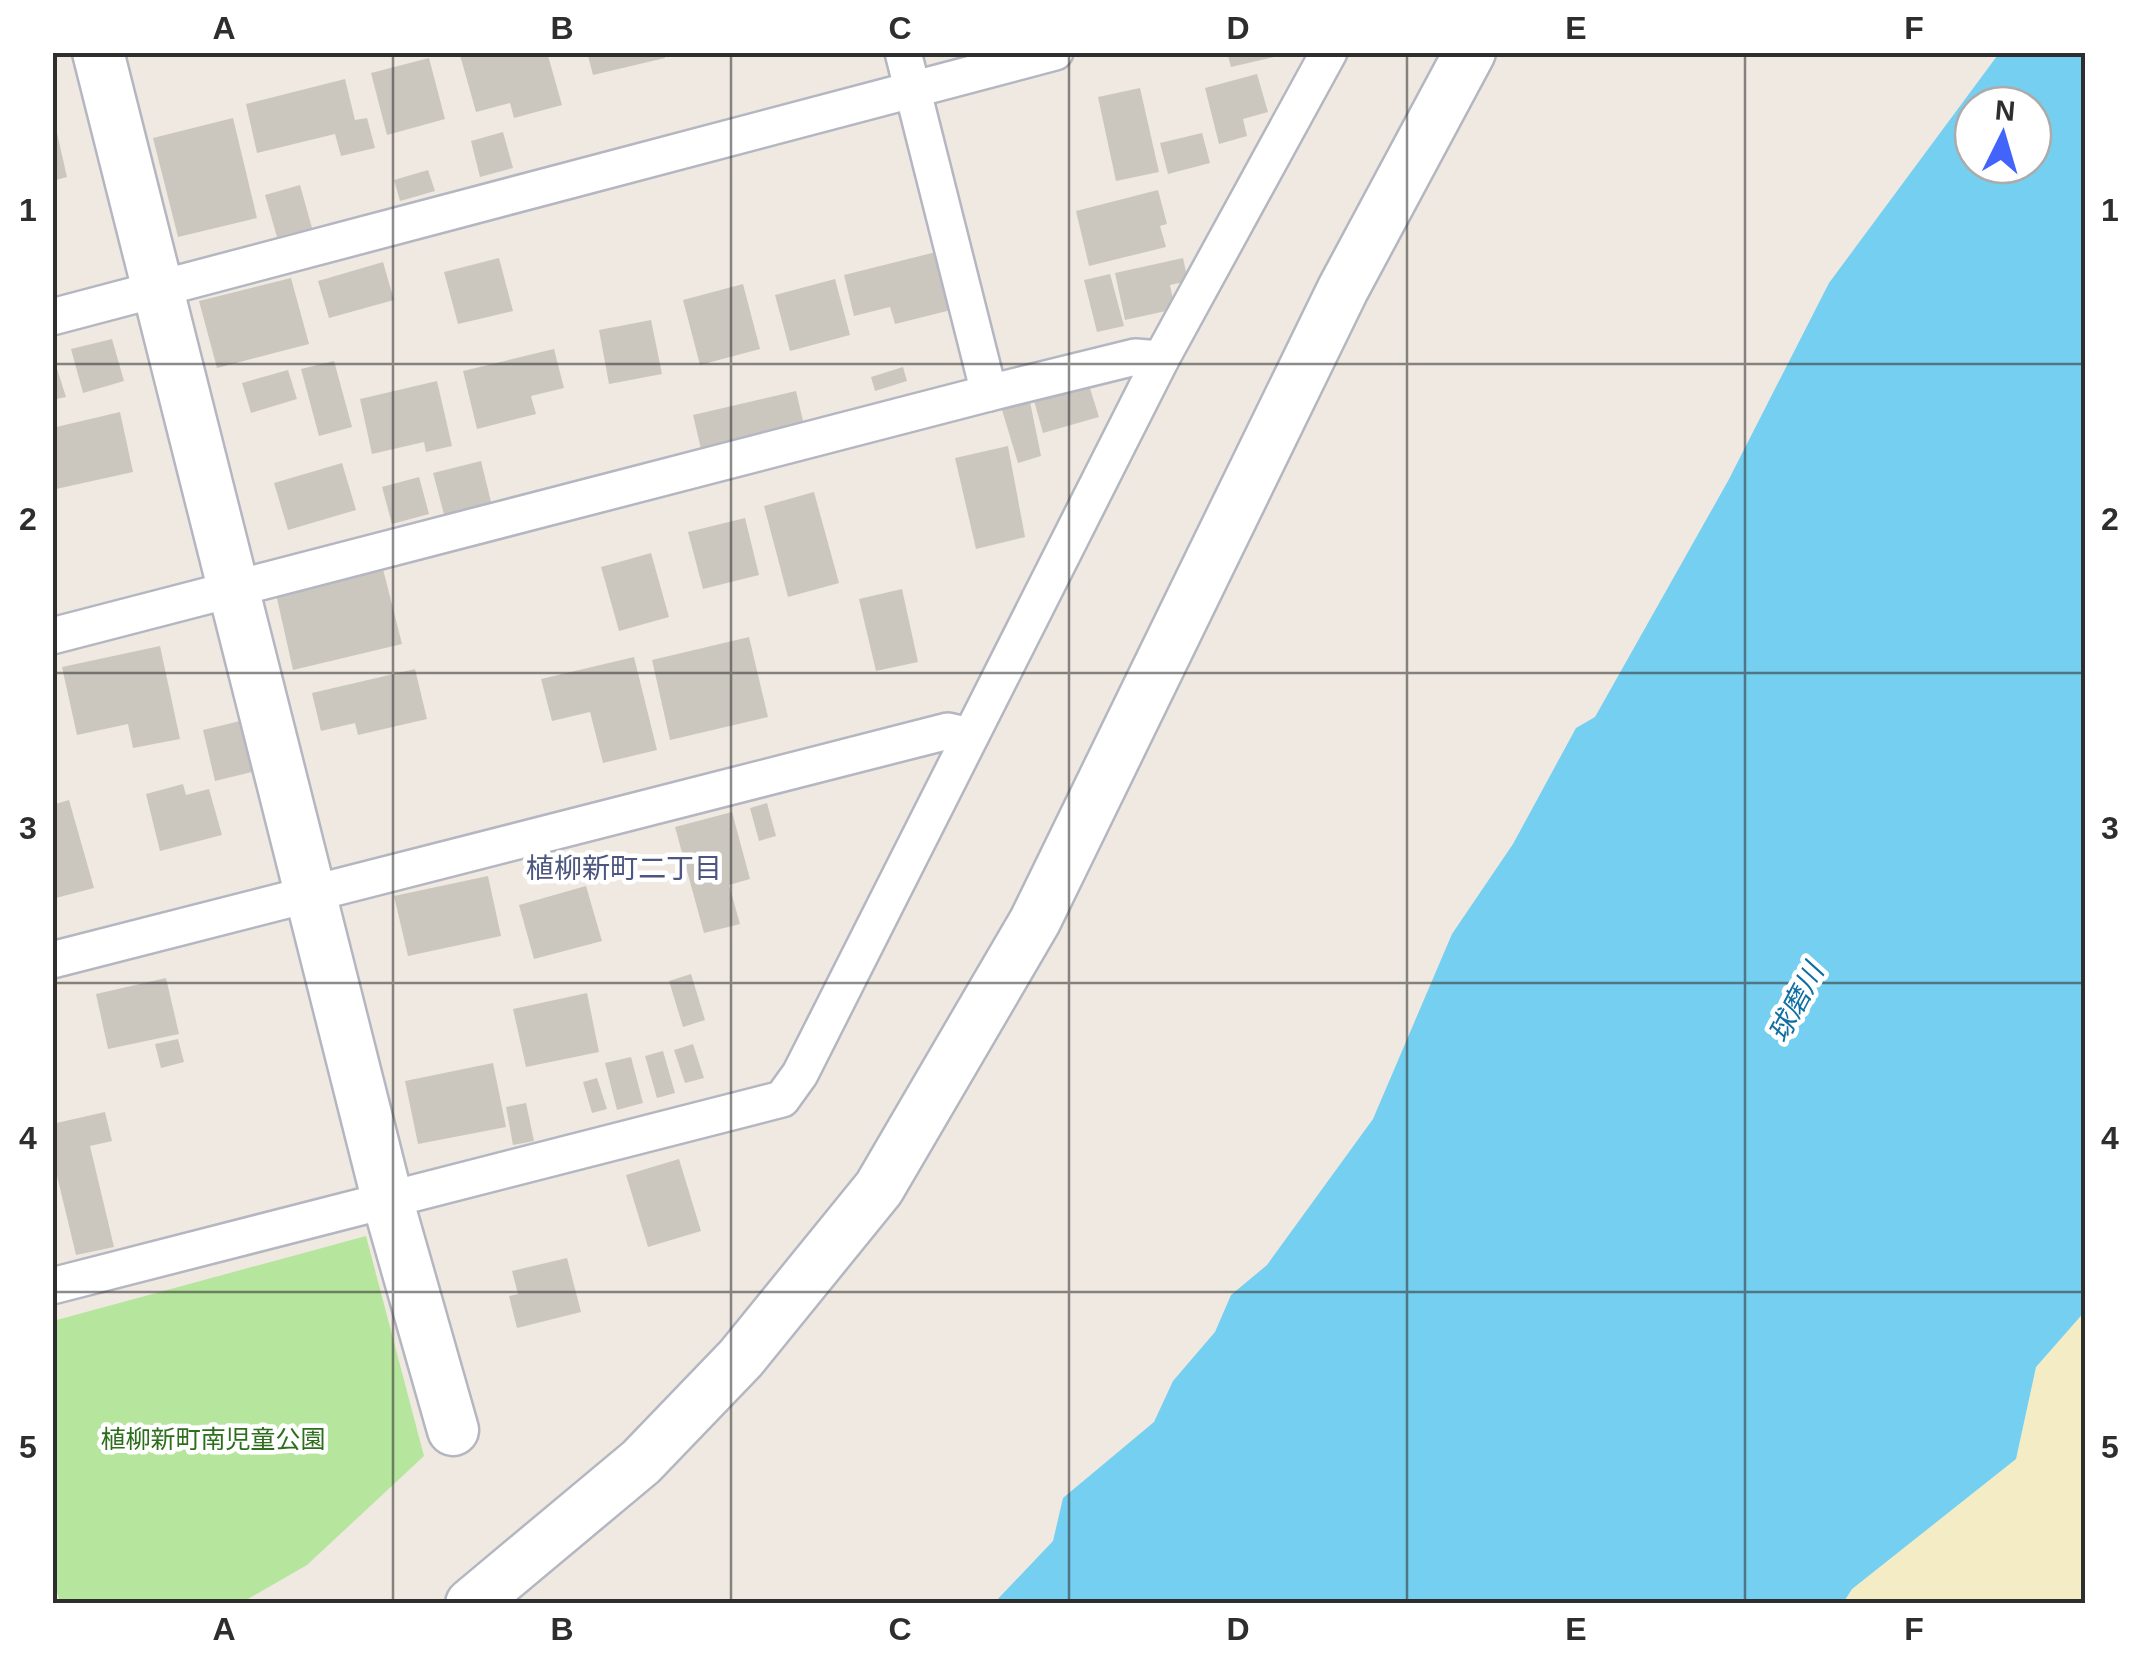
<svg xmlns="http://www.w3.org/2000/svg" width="2138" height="1656" font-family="Helvetica,'Noto Sans JP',sans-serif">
  <rect width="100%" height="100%" fill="#efe9e1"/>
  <polygon fill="#b6e59e" points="366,1236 424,1456 307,1565 241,1603 60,1603 52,1574 53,1321"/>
  <polygon fill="#f3ecc5" points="2085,1310 2085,1603 1843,1604 1852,1589 2016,1459 2036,1367"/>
  <path fill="#75cff0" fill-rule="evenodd" d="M2000,52l86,1v1257l-50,57 -20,92 -164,130 -9,14h-849l59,-62 10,-43 91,-76 19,-41 42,-49 16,-37 36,-30 106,-146 79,-185 61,-90 63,-116 19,-11 133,-236 101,-198zM1973,105h60v60h-60z"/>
  <g fill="#cbc7bf">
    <polygon points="468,52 547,52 562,105 514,118 510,103 476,112 460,55"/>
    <polygon points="587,52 664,52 665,58 593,75"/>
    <polygon points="1227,52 1287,52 1287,54 1231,67"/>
    <polygon points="429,58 445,119 387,135 371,73"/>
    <polygon points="1257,74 1268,112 1243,119 1247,136 1219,144 1205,88"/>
    <polygon points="345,79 355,120 367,118 375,148 341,156 335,134 257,153 246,104"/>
    <polygon points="1140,88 1159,172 1116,181 1098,97"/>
    <polygon points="233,118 257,218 178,237 153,138"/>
    <polygon points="54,120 67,177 52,181 52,121"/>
    <polygon points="503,132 513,168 480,177 471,141"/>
    <polygon points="1202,133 1210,163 1168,174 1160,143"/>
    <polygon points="428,170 435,191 400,201 394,180"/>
    <polygon points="300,185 312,228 277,237 265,195"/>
    <polygon points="1158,190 1167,224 1160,226 1166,247 1089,266 1076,211"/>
    <polygon points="940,251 955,309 895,324 890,307 854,316 844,275"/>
    <polygon points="499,258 513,311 458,324 444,272"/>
    <polygon points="1183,258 1188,281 1170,285 1175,309 1125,320 1115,273"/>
    <polygon points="383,262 394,300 329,318 318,281"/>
    <polygon points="1110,274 1124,326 1097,332 1084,280"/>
    <polygon points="291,278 309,344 217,368 199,301"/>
    <polygon points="835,279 850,335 790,351 775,295"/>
    <polygon points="743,284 760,349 700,365 683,300"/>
    <polygon points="651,320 662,374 609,384 599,330"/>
    <polygon points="112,339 124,381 83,393 71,349"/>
    <polygon points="554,349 564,388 531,396 536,414 477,429 463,371"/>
    <polygon points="52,353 66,397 52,400"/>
    <polygon points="334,361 352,427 319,436 301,369"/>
    <polygon points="903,367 907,381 875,391 871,377"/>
    <polygon points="288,370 297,399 251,413 242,383"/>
    <polygon points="437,381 452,446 426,452 424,442 372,454 360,399"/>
    <polygon points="1088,382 1099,417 1043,433 1033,397"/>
    <polygon points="796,391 804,425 701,449 693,415"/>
    <polygon points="1028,392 1041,456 1018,463 999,400"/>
    <polygon points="120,412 133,472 56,489 52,428"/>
    <polygon points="1008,446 1025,537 976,549 955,458"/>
    <polygon points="481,461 492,506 445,518 433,473"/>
    <polygon points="342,463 356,510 288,530 274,483"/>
    <polygon points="419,477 429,514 392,524 382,487"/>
    <polygon points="814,492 839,583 788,597 764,506"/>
    <polygon points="745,518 759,575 703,589 688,532"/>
    <polygon points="651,553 669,617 619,631 601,567"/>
    <polygon points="383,569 402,644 293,670 276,594"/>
    <polygon points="902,589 918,662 876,671 859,599"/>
    <polygon points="749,637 768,717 670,740 652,660"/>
    <polygon points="160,646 180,739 133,748 128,724 77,735 62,667"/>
    <polygon points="634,657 657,750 603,763 590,712 552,721 541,679"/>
    <polygon points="415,669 427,719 358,735 355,723 321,731 312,693"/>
    <polygon points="240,721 252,772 215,781 203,730"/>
    <polygon points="183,784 186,795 209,789 222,835 160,851 146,794"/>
    <polygon points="69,800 94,888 52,899 52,805"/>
    <polygon points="767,803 776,836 759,841 750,808"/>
    <polygon points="732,812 750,879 729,885 740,924 704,933 675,827"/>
    <polygon points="488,876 501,936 408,956 394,896"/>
    <polygon points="586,886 602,941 534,959 519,905"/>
    <polygon points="691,974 705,1020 683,1027 669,981"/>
    <polygon points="166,978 179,1034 108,1049 96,994"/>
    <polygon points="587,993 599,1052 526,1067 513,1009"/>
    <polygon points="178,1039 184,1062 161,1068 155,1044"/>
    <polygon points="693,1044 704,1078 685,1083 674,1050"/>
    <polygon points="663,1051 675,1093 657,1098 645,1056"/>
    <polygon points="631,1057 643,1103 617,1110 605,1063"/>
    <polygon points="493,1063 506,1127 418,1144 405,1081"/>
    <polygon points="597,1078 607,1109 592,1113 583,1082"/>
    <polygon points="526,1103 534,1141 513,1145 506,1107"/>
    <polygon points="105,1112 112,1141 90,1146 114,1247 76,1255 52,1155 52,1124"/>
    <polygon points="679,1159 701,1231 648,1247 626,1175"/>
    <polygon points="567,1258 581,1312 517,1328 509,1296 518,1294 512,1271"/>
  </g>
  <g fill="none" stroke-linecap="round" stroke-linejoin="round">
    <defs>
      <g id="street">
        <polyline points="903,52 989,393"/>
        <polyline points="52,317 1055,52"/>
        <polyline points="52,636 989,393 1135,357 1161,359"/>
        <polyline points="52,960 948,731 970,736"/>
        <polyline points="52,1286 782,1099 800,1074 1161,359 1329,52"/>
      </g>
      <g id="secondary">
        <polyline points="98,52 388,1202 453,1430"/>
        <polyline points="471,1604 641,1462 741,1358 879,1188 1035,921 1343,289 1470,52"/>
      </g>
    </defs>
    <use href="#street" stroke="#b4b7c1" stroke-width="40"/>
    <use href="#secondary" stroke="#b4b7c1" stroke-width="55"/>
    <use href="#street" stroke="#fff" stroke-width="35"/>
    <use href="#secondary" stroke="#fff" stroke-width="50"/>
  </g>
  <path fill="none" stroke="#2e2e2e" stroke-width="2.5" stroke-opacity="0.55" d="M393,52v1552M731,52v1552M1069,52v1552M1407,52v1552M1745,52v1552M52,364h2034M52,673h2034M52,983h2034M52,1292h2034"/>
  <g text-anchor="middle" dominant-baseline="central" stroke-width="9" stroke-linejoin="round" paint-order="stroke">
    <g font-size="25" fill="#2c6e1b" stroke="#fff">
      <text x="213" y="1439">植柳新町南児童公園</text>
    </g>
    <g font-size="28" fill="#4d5680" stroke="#fff">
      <text x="624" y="868">植柳新町二丁目</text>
    </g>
    <g font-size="28" font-style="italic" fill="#0d6fa3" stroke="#fff">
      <text transform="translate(1796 1003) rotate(-62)">球磨川</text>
    </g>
  </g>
  <rect width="2138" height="1656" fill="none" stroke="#ffffff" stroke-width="110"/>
  <g transform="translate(2003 135) rotate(5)"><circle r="48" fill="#ffffff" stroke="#ababab" stroke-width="2.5"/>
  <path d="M0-8L18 38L0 25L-18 38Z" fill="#4264fb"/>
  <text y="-15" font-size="28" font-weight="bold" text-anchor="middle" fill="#2e2e2e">N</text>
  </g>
  <rect x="55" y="55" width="2028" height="1546" fill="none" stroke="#2e2e2e" stroke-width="4"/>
  <g font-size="32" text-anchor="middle" font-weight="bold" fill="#2e2e2e">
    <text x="224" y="39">A</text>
    <text x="562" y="39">B</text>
    <text x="900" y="39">C</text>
    <text x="1238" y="39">D</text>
    <text x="1576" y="39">E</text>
    <text x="1914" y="39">F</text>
    <text x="28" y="221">1</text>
    <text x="2110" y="221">1</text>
    <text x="28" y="530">2</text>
    <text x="2110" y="530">2</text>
    <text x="28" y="839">3</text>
    <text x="2110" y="839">3</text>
    <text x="28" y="1149">4</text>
    <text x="2110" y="1149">4</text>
    <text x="28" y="1458">5</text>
    <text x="2110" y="1458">5</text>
    <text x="224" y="1640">A</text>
    <text x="562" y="1640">B</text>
    <text x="900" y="1640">C</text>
    <text x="1238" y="1640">D</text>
    <text x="1576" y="1640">E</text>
    <text x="1914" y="1640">F</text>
  </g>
</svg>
